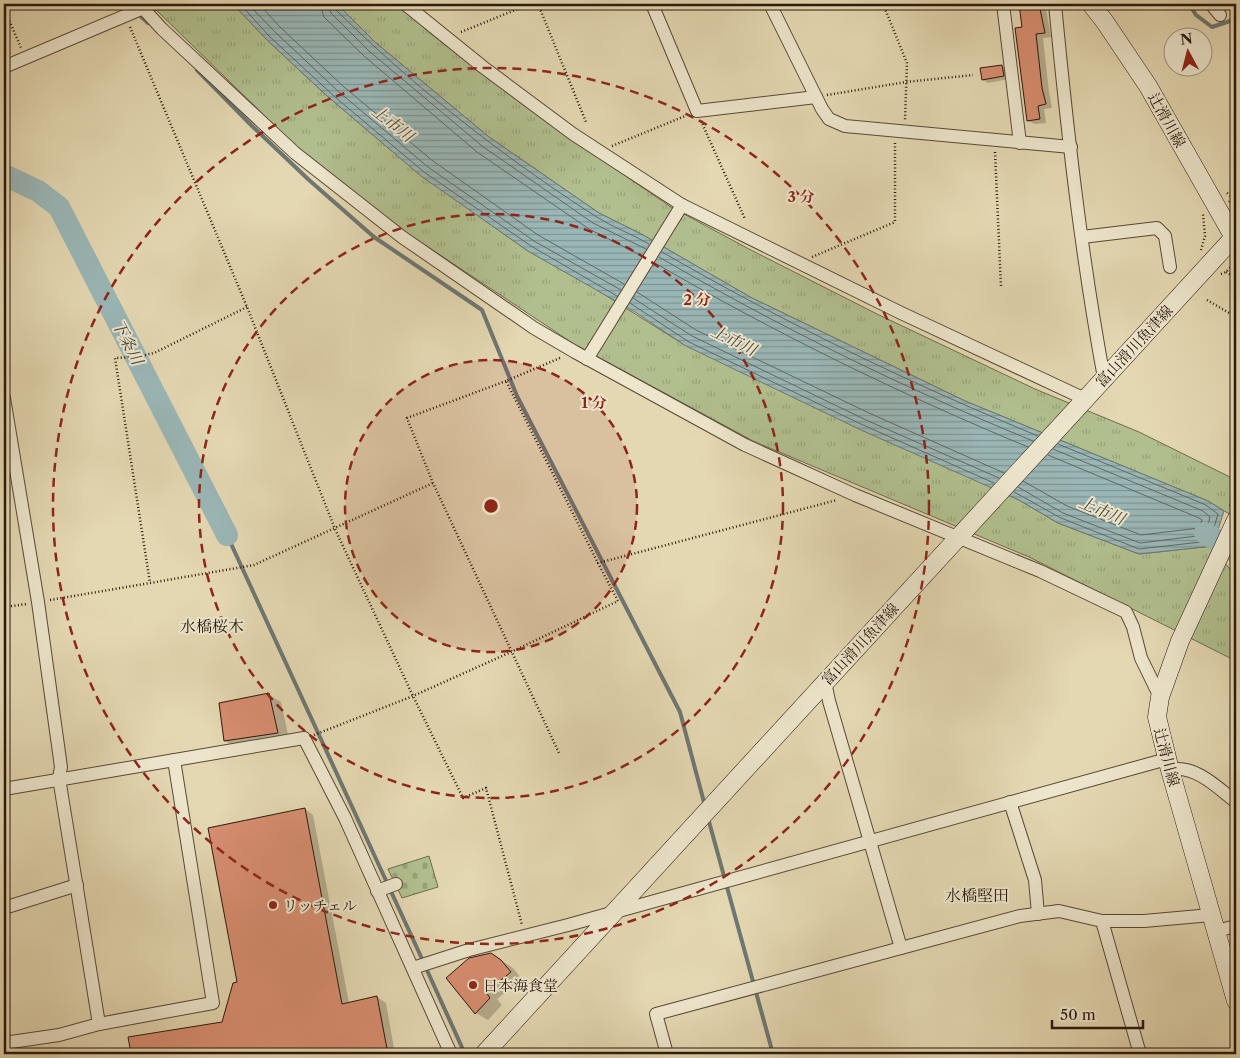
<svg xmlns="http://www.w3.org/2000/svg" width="1240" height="1058" font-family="'Libre Caslon Text','Noto Serif JP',serif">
  <defs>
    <pattern id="grass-tufts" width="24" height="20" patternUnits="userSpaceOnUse" patternTransform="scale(1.25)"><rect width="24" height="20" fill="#b1bf8e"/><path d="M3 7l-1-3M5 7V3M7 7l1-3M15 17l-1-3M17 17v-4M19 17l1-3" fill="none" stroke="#98a379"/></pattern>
    <pattern id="cemetery-stones" width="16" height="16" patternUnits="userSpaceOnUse" patternTransform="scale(1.25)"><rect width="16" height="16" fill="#b1bf8e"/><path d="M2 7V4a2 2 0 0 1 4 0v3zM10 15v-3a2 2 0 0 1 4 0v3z" fill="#98a379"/></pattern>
    <pattern id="water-rules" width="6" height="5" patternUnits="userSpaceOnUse" patternTransform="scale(1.25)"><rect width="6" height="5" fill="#9ab7b7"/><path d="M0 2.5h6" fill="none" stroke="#7e9493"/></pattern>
  </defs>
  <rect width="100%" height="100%" fill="#e4d8b2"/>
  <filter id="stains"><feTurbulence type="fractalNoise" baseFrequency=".004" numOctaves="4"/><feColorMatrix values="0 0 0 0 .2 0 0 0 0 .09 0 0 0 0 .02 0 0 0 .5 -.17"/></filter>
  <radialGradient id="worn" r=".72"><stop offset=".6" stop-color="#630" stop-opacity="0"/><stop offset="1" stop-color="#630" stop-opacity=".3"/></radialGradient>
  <g fill="url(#grass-tufts)" stroke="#6e6c4d">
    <polygon points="150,4 233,4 267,40 326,95 419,174 528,251 594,288 683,344 1019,500 1058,523 1139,554 1213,546 1236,578 1236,661 1029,557 753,441 574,344 395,225 309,159"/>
    <polygon points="337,4 398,4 430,33 537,115 671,207 749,249 877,314 1035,389 1139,432 1236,480 1236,518 1208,501 965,401 750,297 643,235 599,213 489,137 376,43"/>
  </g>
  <polygon fill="url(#cemetery-stones)" stroke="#6e6c4d" points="429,856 438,887 402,898 388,869"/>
  <polygon fill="url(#water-rules)" stroke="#6e7773" points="233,4 337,4 376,43 489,137 599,213 643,235 750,297 965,401 1208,501 1224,511 1213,546 1139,554 1058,523 1019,500 861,430 686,346 635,312 528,251 421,176 326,95 267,40"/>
  <g fill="#0003">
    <polygon points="1012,4 1045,4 1051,37 1043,38 1049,92 1052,108 1044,109 1046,123 1035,124 1028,121 1023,28 1021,9"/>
    <polygon points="1002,67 1008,70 1009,79 988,83 983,80"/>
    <polygon points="269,695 281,702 289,739 237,748 225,741"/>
    <polygon points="305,809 313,815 349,1003 377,997 386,1003 395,1054 133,1054 130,1038 223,1023"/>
    <polygon points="491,954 513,968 522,979 497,999 502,1005 488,1020 476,1013 447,978"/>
  </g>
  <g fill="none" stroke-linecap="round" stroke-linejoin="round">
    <g stroke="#626862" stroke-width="1">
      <polyline points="240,4 270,37 335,97 424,172 531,246 617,296"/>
      <polyline points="248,4 275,32 339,92 428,167 534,241 621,290"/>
      <polyline points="259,4 280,27 344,87 433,161 538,235 624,284"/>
      <polyline points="320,4 324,17 364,56 477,152 589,229 642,256"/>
      <polyline points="328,4 331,13 369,51 482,146 593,223 646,249"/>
      <path d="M334,4l1,5c79,78 167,147 260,207 17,11 37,18 54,28"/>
      <path d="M662,252c121,70 247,131 376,184"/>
      <path d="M659,257c120,70 245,131 374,184"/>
      <path d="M655,263c120,70 245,131 373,184"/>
      <polyline points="637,292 696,330 869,413 1004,473"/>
      <polyline points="633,298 692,336 866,420 999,478"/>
      <polyline points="630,303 689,342 863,425 994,483"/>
      <polyline points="1023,481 1067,506 1141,535 1199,528 1202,520 1199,518 1048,455"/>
      <polyline points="1018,487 1063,513 1140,543 1205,535 1210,517 1203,511 1053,449"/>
      <polyline points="1014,492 1061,518 1139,549 1210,541 1218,514 1206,505 1058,444"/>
    </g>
    <g stroke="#6e7773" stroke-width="4">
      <polyline points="128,4 148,23"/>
      <polyline points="1189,4 1196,15 1212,27 1236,19"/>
      <polyline points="197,70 251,125 309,180 374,237 482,310 517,396 680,712 705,806"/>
      <polyline points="227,535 423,961"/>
      <polyline points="708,818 773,1054"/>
      <polyline points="426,968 465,1054"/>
    </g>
    <g stroke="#9ab7b7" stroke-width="22">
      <polyline points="4,175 38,191 59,207 227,535"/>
      <polyline points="1205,533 1236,552"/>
    </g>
  </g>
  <g fill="#d88e71" stroke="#2b180c">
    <polygon points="1019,4 1039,4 1045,33 1036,34 1042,88 1046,104 1038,106 1040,119 1027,121 1015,28 1022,27"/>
    <polygon points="1002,65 1004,76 982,80 980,68"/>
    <polygon points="269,693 278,733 224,741 219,703"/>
    <polygon points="305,808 342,1004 377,996 388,1054 131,1054 128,1037 222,1022 233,983 237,982 208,828"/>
    <polygon points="491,953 501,960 511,972 486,992 490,998 475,1014 446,978 469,958"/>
  </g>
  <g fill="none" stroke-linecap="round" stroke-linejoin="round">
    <defs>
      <g id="street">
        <polyline points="139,4 162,29 295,153 402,237 534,328 575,352 745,445 855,495 1040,571 1126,612 1133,627 1141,658 1160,697"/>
        <polyline points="405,4 483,67 573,134 682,205 899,312 1085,399"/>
        <polyline points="652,4 697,111 816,97"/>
        <polyline points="770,4 822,109 829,119 845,126 1071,147"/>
        <polyline points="1003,4 1020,143"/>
        <path d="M1055,4c12,125 26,250 49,374"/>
        <polyline points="1211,4 1220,15"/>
        <polyline points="4,67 153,4"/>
        <polyline points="1082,237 1157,228 1165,236 1170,267"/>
        <polyline points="587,359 682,205"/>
        <polyline points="4,398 38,602 61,767 59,778 99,1024"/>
        <polyline points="825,682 829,701 901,948 1020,916 1059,911 1102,921 1144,921 1211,915"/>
        <path d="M1170,770c25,-6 48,18 66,32"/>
        <polyline points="4,789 304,738 345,818 451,1054"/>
        <polyline points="1010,802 1035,880 1038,914"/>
        <polyline points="377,891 396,884"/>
        <polyline points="4,908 77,885"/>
        <polyline points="1102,921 1140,1054"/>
        <polyline points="1216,931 1236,926"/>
        <polyline points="413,968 469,950 568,925 1167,759"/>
        <polyline points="4,1043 59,1035 99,1024 213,1003 174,760"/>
        <polyline points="667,1054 656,1014 901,948"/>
      </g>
      <g id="secondary">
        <polyline points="1091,4 1105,22 1148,86 1236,241"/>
        <polyline points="1236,520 1180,641 1160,697 1157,717 1170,770 1236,1001"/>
        <polyline points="484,1054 1236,235"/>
      </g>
    </defs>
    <use href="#street" stroke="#594836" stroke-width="14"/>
    <use href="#secondary" stroke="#2b180c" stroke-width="19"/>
    <g stroke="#2b180c" stroke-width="2.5" stroke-dasharray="1 2.5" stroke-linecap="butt">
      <polyline points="538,4 586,122"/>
      <polyline points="883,4 907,63 905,120"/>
      <polyline points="4,8 21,48"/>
      <polyline points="130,27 247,307 335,529 413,696 463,798 486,788 522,925"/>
      <polyline points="461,32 530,4"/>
      <polyline points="827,95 906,82 973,75"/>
      <polyline points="701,121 745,219"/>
      <polyline points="612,146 685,116"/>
      <polyline points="995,152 1001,287"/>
      <polyline points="1227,193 1233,198"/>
      <polyline points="1229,202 1233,198 1236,198"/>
      <polyline points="1201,250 1205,236 1203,214"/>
      <polyline points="812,257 895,222 895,142"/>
      <polyline points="1226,272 1236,278"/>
      <polyline points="1221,274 1226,272 1236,261"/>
      <polyline points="1207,300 1236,317"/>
      <polyline points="247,307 154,353 137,357 115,358 150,583 254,565 433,483"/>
      <polyline points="560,358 506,381 598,563"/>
      <polyline points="506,381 407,418 433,483 559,753"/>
      <polyline points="1230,506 1236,494"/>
      <polyline points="50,600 150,583"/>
      <polyline points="4,607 27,604"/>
      <polyline points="314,735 413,696 511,652 618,601 598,563 837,500"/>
    </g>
    <use href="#street" stroke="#ede6cd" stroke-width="12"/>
    <use href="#secondary" stroke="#ede6cd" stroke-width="18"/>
  </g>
  <circle cx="491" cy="506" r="146" fill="#8f2418" fill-opacity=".12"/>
  <g fill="none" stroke="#8f2418" stroke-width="2.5" stroke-dasharray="9 6">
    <circle cx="491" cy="506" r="146"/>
    <circle cx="491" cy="506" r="292"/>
    <circle cx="491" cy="506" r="438"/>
  </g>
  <g fill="#8f2418" stroke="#ede6cd" stroke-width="2">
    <circle cx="273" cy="905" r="5"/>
    <circle cx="473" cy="985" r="5"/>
  </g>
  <g text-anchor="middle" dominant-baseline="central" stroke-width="4" stroke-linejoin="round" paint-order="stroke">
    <g font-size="15" fill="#2b180c" stroke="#ede6cd">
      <text transform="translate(1167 120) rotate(61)">辻滑川線</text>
      <text transform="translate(1134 346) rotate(-47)">富山滑川魚津線</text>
      <text transform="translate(860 644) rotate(-47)">富山滑川魚津線</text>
      <text transform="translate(1167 757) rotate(75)">辻滑川線</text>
    </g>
    <g font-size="15" fill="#2b180c" stroke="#ede6cd" text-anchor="start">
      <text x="283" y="905">リッチェル</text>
      <text x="483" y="985">日本海食堂</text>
    </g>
    <g font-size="16" font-style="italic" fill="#4c483f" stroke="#ede6cd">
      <text transform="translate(393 123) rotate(38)">上市川</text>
      <text transform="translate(734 340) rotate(26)">上市川</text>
      <text transform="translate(128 342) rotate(63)">下条川</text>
      <text transform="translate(1102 510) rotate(23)">上市川</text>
    </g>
    <g font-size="16" fill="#2b180c" stroke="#ede6cd">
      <text x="212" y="626">水橋桜木</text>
      <text x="977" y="895">水橋堅田</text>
    </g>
  </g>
  <circle cx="491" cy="506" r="8" fill="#8f2418" stroke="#ede6cd" stroke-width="2.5"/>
  <g font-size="15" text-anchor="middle" font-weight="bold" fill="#8f2418" stroke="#ede6cd" stroke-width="4" stroke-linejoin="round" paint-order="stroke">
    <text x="801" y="202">3 分</text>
    <text x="697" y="305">2 分</text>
    <text x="594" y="408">1 分</text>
  </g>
  <rect width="1240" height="1058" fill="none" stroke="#e4d8b2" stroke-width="20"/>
  <rect x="5" y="5" width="1230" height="1048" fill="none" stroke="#2b180c" stroke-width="2.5"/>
  <rect x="10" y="10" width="1220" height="1038" fill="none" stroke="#2b180c"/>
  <g transform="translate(1188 52) rotate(353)"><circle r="24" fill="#ede6cd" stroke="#9f9480"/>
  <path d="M0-4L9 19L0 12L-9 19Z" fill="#8f2418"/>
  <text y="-8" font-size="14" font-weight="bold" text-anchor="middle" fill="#2b180c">N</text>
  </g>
  <path d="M1052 1020v8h91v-8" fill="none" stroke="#2b180c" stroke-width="2.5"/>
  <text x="1060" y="1020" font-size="15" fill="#2b180c" stroke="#ede6cd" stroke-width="4" paint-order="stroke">50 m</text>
  <rect width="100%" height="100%" filter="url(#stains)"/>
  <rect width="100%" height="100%" fill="url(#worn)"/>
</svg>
